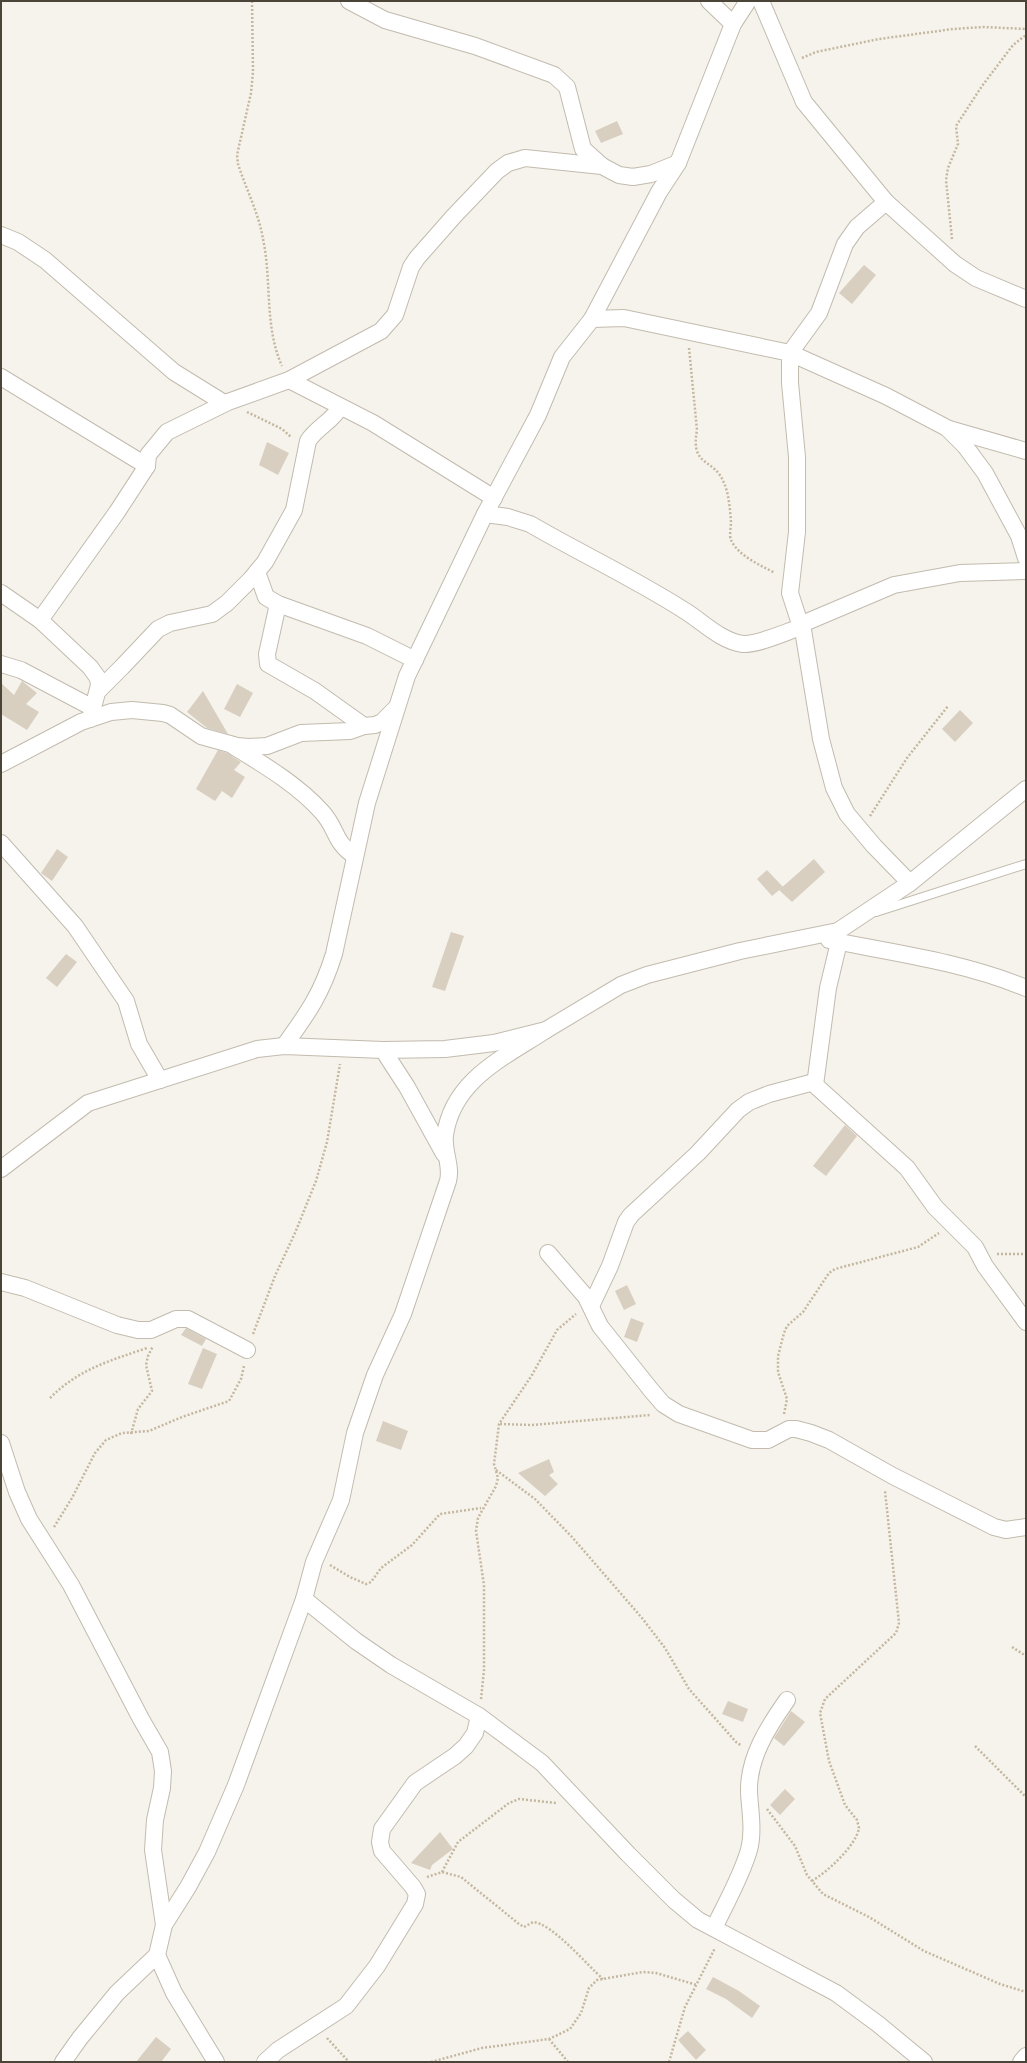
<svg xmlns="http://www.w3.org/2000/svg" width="1027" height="2063" font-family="Inter,sans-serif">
  <rect width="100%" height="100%" fill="#f6f3ec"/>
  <g fill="#d8cfc1">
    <polygon points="617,121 623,134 601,143 595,131"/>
    <polygon points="864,265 876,275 852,304 839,293"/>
    <polygon points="267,442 289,453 278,475 259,465"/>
    <polygon points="22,681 37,693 26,704 39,712 27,730 1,714 1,683 14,695"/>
    <polygon points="237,684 253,693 240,717 224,709"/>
    <polygon points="203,691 228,734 207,728 187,712"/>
    <polygon points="960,710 973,723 955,742 942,729"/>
    <polygon points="218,750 227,753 241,762 234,770 245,777 232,798 222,791 215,801 196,789"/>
    <polygon points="57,849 68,857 52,881 41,873"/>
    <polygon points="814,859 825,872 792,902 779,890"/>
    <polygon points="767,870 783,887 772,896 757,879"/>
    <polygon points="451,932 464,936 445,991 432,987"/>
    <polygon points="66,954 77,962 57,987 46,978"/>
    <polygon points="845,1125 857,1136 826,1176 813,1166"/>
    <polygon points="627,1285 636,1304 624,1310 615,1291"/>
    <polygon points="631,1318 644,1323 637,1342 624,1337"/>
    <polygon points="186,1328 206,1339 202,1346 181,1335"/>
    <polygon points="203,1348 217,1354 202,1389 188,1384"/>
    <polygon points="383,1421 408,1431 401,1450 376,1441"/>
    <polygon points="549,1459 554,1472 549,1475 558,1484 545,1496 518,1473"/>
    <polygon points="728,1701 748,1709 743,1722 722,1714"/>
    <polygon points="791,1711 805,1722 784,1746 774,1738"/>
    <polygon points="785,1789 795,1799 780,1815 770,1805"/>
    <polygon points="440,1832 453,1849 432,1865 430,1870 411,1863"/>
    <polygon points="713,1977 739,1991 760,2006 752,2018 726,1999 706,1989"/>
    <polygon points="688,2031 706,2050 696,2060 678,2040"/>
    <polygon points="156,2037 171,2049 161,2062 136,2062"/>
  </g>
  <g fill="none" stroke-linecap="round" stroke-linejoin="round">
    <defs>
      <polyline id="service" points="876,912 1026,864"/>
      <g id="minor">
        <polyline points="349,1 385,20 475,46 554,75 567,87 583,149 602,166"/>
        <polyline points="709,1 733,24"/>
        <polyline points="761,1 804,102 886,202 955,264 976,278 1026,299"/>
        <polyline points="1,235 18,242 45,260 174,372 224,403"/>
        <polyline points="592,319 624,318 790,353 886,396 947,428 965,446 985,473 1019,536 1026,558"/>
        <polyline points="1,377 147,466"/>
        <polyline points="289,380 373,423 494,498"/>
        <polyline points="949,429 1026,451"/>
        <path d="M485,514l23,3 22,7c50,29 103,54 152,85 19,11 38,32 61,35 14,1 43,-12 58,-17l1,-3 92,-39 66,-12 66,-2"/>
        <polyline points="257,572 266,597 278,604 367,636 415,660"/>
        <polyline points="1,593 40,620 90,667 98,678 99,685 90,719"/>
        <polyline points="278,604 267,654 268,664 315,691 364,726"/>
        <polyline points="40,620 117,512 147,466 148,455 167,432 228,402 289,380 381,331 395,315 411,267 417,258 454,216 497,171 508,163 525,158 602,166 619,175 633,177 651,174 678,163"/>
        <polyline points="802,624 821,739 834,788 847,814 874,846 910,883"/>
        <polyline points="801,627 790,593 797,532 797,457 790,383 790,353 819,313 845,244 857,227 886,202"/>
        <polyline points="1,664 21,670 93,708"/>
        <path d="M98,691l24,-24 36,-38 12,-6 42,-9 15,-11 24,-24 14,-17 29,-52 14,-69c9,-14 26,-21 32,-34"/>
        <path d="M233,746c31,19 65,39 89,66 15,16 12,31 33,44"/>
        <polyline points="1,764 81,722 111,712 132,710 163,713 170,715 201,736 237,746 249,747 267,746 301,733 350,731 364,726 375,725 382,722 395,709"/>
        <polyline points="1,843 75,926 126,1001 139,1044 160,1080"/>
        <path d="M829,940c66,13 134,22 197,48"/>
        <polyline points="839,942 828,988 815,1085 907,1168 935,1207 975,1247 985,1266 1026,1322"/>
        <path d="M284,1046c24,-33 38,-53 50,-92l33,-151 40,-127 78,-162 53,-99 24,-58 30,-38 67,-127 19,-29 55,-139 15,-23"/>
        <polyline points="383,1050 407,1087 444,1154"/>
        <polyline points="1,1169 88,1103 257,1049 284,1046 383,1050 445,1049 494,1043 546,1030 621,985 647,975 740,951 838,931 910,883 1026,789"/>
        <polyline points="548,1253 586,1297 600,1326 651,1390 663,1404 679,1414 752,1440 768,1440 789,1429 796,1429 811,1433 829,1440 893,1476 994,1527 1006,1530 1026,1527"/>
        <polyline points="1,1282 25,1288 117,1325 138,1330 151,1330 176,1319 188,1319 247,1350"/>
        <polyline points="591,1306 610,1266 626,1222 631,1215 698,1153 738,1110 749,1102 769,1094 814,1082"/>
        <polyline points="1,1443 17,1492 29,1519 71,1585 141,1719 160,1752 163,1771 162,1788 155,1820 153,1850 164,1925"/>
        <polyline points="304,1599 356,1641 391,1665 479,1716 542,1763 628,1854 674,1900 698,1920 836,1993 878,2024 924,2062"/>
        <path d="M714,1928c12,-25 27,-51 35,-78 5,-19 1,-39 0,-58 -1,-34 19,-65 38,-92"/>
        <polyline points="157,1955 174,1993 216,2062"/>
        <path d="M63,2062l17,-24 37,-45 40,-38 7,-30 24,-38 19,-35 29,-67 68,-186 10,-37 27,-62 14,-67 20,-58 28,-61 45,-133c4,-15 -5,-30 -3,-46 8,-55 58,-77 101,-105"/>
        <polyline points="265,2062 278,2050 346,2006 377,1966 415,1904 417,1894 413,1887 382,1851 380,1842 382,1829 415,1783 455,1756 466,1746 475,1733 479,1716"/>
        <polyline points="1021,2062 1026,2056"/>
      </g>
    </defs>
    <use href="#service" stroke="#c2bbae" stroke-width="10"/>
    <use href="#minor" stroke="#c2bbae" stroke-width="18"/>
    <g stroke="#c4b79f" stroke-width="2.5" stroke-dasharray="2 2" stroke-linecap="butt">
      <path d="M252,1l1,71 -2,21 -14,62 1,9c8,25 21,50 25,75 9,42 1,87 19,127"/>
      <polyline points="802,58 816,52 879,39 953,29 984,27 1026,29"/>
      <polyline points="952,239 946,180 948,168 958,144 956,126 982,86 1013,45 1026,35"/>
      <path d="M689,348l8,82c-7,38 17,27 27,53 5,11 6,27 7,39 0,5 -2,14 0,18 7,16 31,26 44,33"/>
      <polyline points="247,412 282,429 291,437"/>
      <polyline points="870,816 907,758 948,706"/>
      <polyline points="997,1254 1026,1254"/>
      <polyline points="253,1334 275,1276 295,1233 316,1181 327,1142 340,1064"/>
      <path d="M50,1398c29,-29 59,-37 97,-50"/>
      <polyline points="784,1414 787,1399 778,1372 778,1356 784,1333 787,1326 803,1312 829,1273 835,1269 918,1247 939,1233"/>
      <polyline points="500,1424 532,1425 650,1415"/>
      <polyline points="131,1434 138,1409 152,1391 146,1365 148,1356 153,1346"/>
      <polyline points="496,1470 535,1499 572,1537 642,1618 665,1648 689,1689 736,1742 742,1746"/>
      <polyline points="54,1527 72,1498 95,1453 106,1440 122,1433 149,1431 182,1417 229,1401 241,1379 244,1366"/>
      <polyline points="330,1565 350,1577 366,1584 371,1582 381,1568 412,1545 440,1514 481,1508"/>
      <polyline points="1012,1647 1026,1656"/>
      <polyline points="481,1699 484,1670 484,1585 476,1531 478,1518 496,1486 498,1478 494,1464 499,1424 532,1375 557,1330 576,1314"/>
      <polyline points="975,1746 1026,1797"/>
      <polyline points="767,1809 795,1846 807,1875 823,1894 869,1917 924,1951 1000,1984 1026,1992"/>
      <polyline points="442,1872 458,1842 509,1803 519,1799 556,1803"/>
      <path d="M427,1877l15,-5 19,5 58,47 5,3 9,-5c19,1 55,44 70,57"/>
      <path d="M812,1881c15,-9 44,-35 47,-53l-2,-8 -12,-15 -16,-44 -9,-48 5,-14 71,-66 3,-10 -14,-132"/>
      <polyline points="327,2038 349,2062"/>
      <polyline points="549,2039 568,2062"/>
      <polyline points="431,2062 482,2048 549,2039 570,2029 581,2013 589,1988 597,1980 643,1972 656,1973 697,1985"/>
      <polyline points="669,2062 685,2007 715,1948"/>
    </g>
    <use href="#service" stroke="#fff" stroke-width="8"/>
    <use href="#minor" stroke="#fff" stroke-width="16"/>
  </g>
  <rect width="1027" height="2063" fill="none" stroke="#4b4439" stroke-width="4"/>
</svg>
